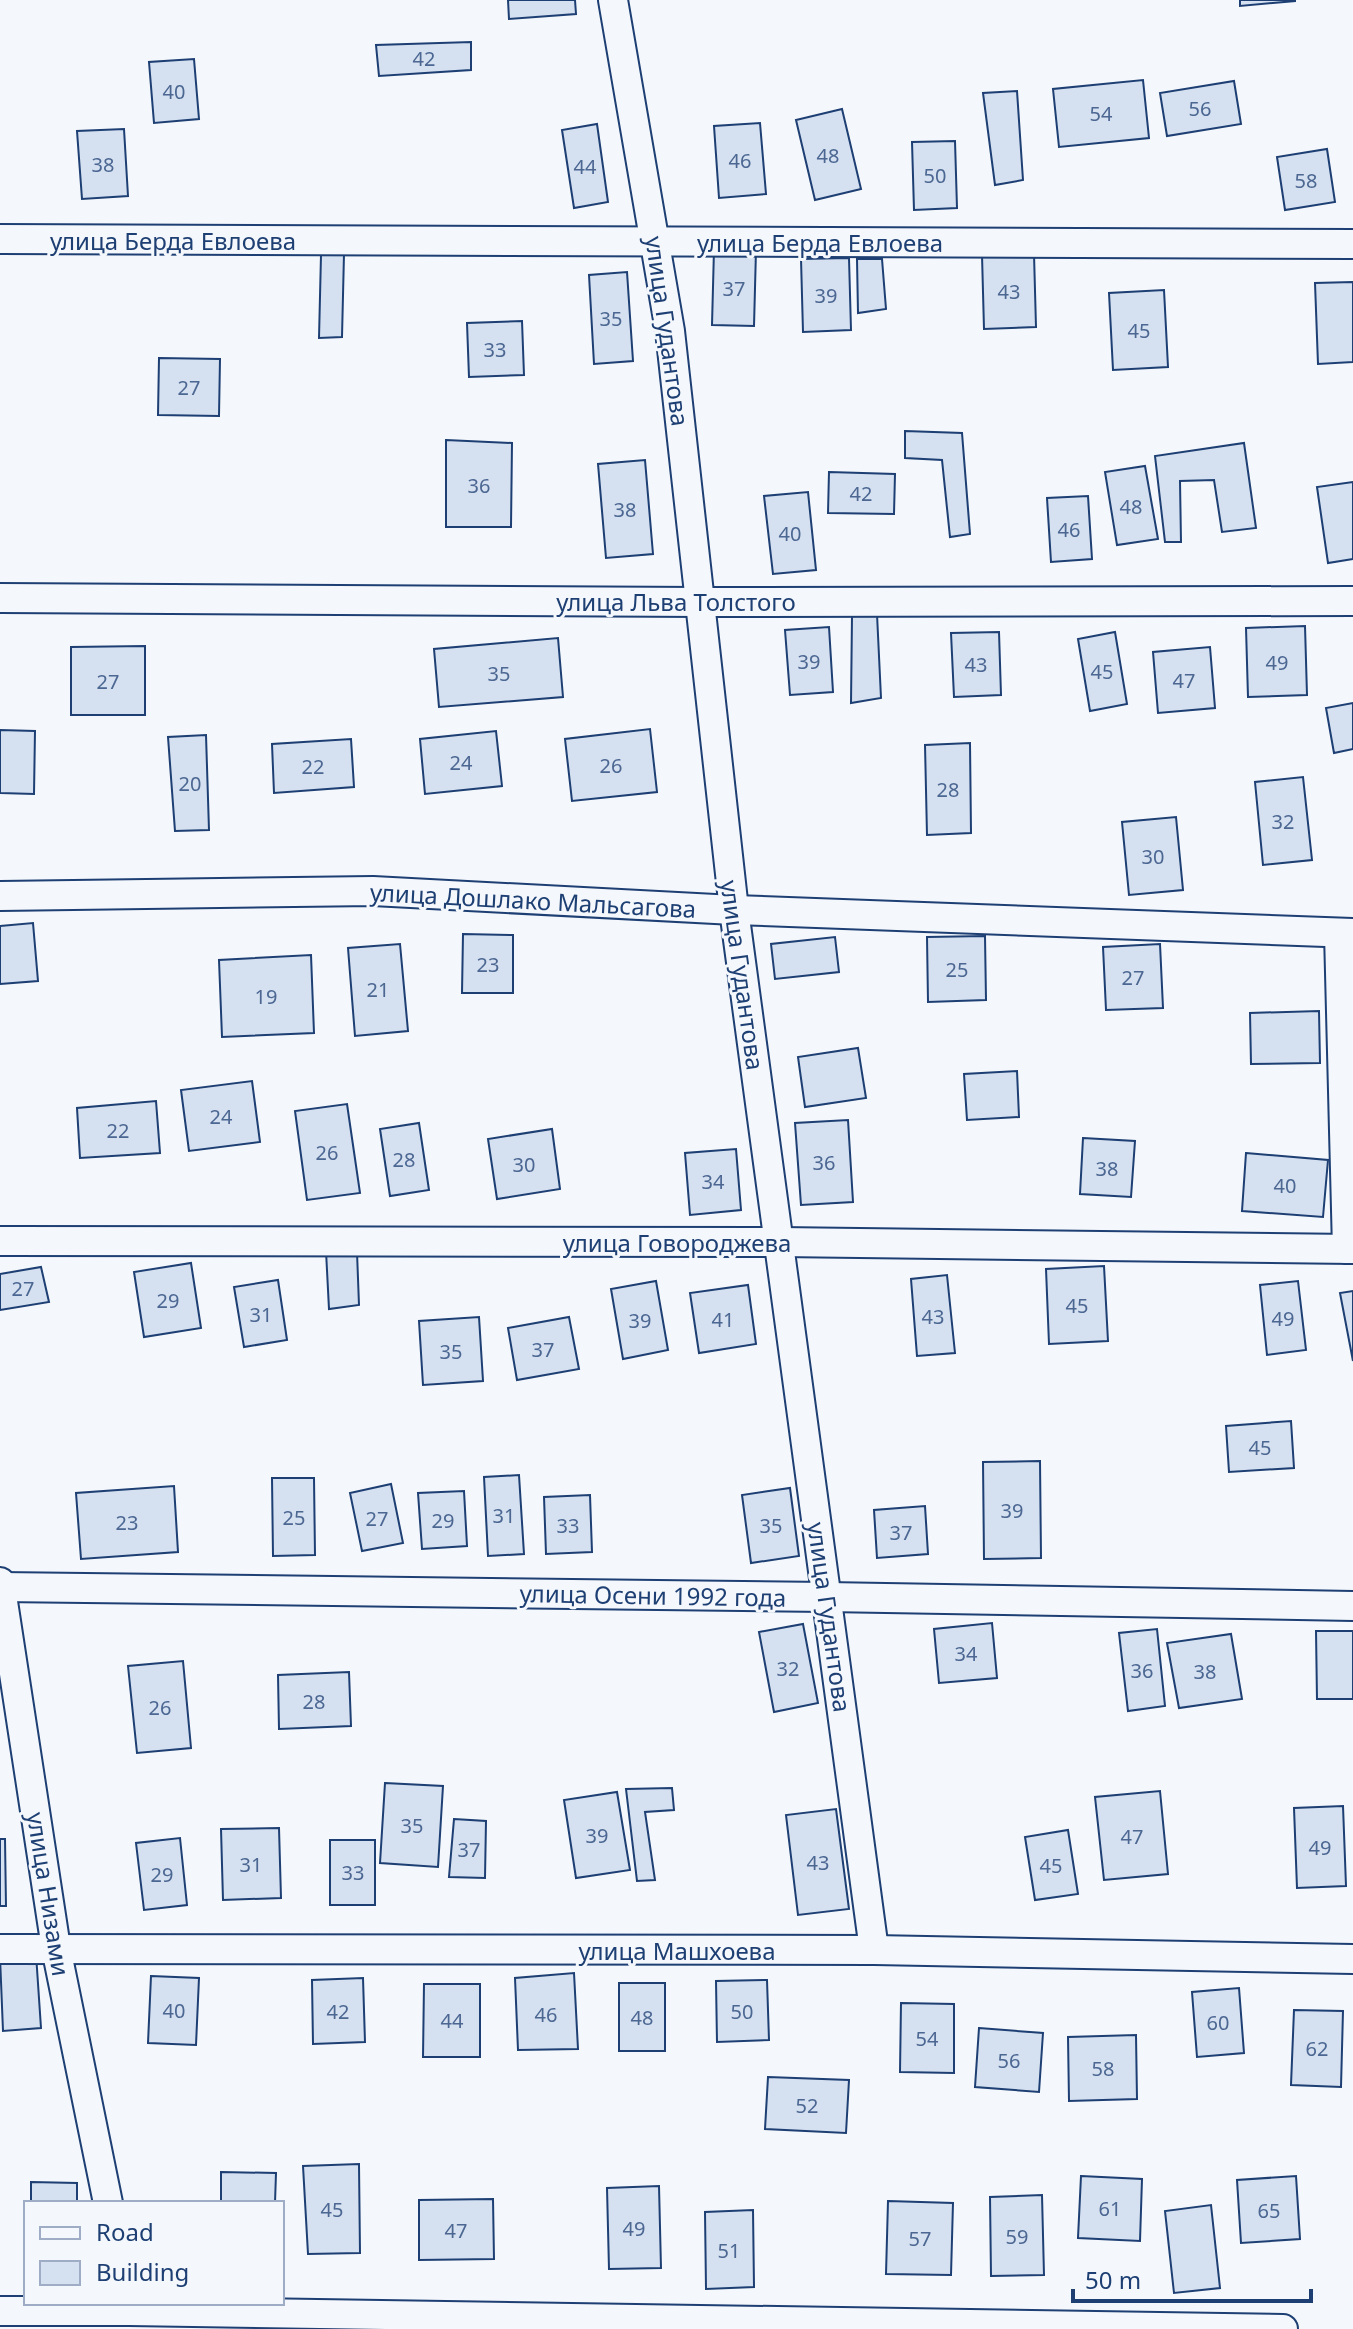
<svg xmlns="http://www.w3.org/2000/svg" width="1353" height="2329" font-family="'Noto Sans',sans-serif">
  <rect width="100%" height="100%" fill="#f4f7fb"/>
  <g fill="#d5e0f0" stroke="#1d3f73" stroke-width="2">
    <polygon points="508,0 575,0 576,14 509,19"/>
    <polygon points="1240,0 1295,0 1295,1 1240,6"/>
    <polygon points="471,42 471,70 379,76 376,45"/>
    <polygon points="194,59 199,119 154,123 149,62"/>
    <polygon points="1143,80 1149,138 1059,147 1053,89"/>
    <polygon points="1234,81 1241,124 1167,136 1160,93"/>
    <polygon points="1017,91 1023,180 995,185 983,93"/>
    <polygon points="842,109 861,189 815,200 796,120"/>
    <polygon points="760,123 766,194 719,198 714,126"/>
    <polygon points="597,124 608,202 574,208 562,130"/>
    <polygon points="124,129 128,196 82,199 77,131"/>
    <polygon points="955,141 957,208 914,210 912,142"/>
    <polygon points="1327,149 1335,202 1285,210 1277,157"/>
    <polygon points="714,249 756,250 754,326 712,325"/>
    <polygon points="344,254 342,337 319,338 321,255"/>
    <polygon points="1034,254 1036,327 984,329 982,255"/>
    <polygon points="849,258 851,330 803,332 801,259"/>
    <polygon points="857,259 882,259 886,309 858,313"/>
    <polygon points="627,272 633,361 594,364 589,275"/>
    <polygon points="1353,282 1353,362 1318,364 1315,283"/>
    <polygon points="1164,290 1168,367 1113,370 1109,293"/>
    <polygon points="522,321 524,375 469,377 467,323"/>
    <polygon points="159,358 220,359 219,416 158,415"/>
    <polygon points="905,431 962,433 970,534 950,537 942,460 905,458"/>
    <polygon points="446,440 512,443 511,527 446,527"/>
    <polygon points="1244,443 1256,528 1222,532 1214,480 1180,481 1181,542 1165,542 1155,456"/>
    <polygon points="645,460 653,554 606,558 598,464"/>
    <polygon points="1145,466 1158,539 1117,545 1105,472"/>
    <polygon points="829,472 895,474 894,514 828,513"/>
    <polygon points="1353,482 1353,559 1328,563 1317,487"/>
    <polygon points="808,492 816,570 773,574 764,496"/>
    <polygon points="1088,496 1092,559 1051,562 1047,498"/>
    <polygon points="877,614 881,698 851,703 852,616"/>
    <polygon points="1305,626 1307,695 1248,697 1246,628"/>
    <polygon points="829,627 833,692 790,695 785,630"/>
    <polygon points="999,632 1001,695 954,697 951,633"/>
    <polygon points="1115,632 1127,704 1090,711 1078,639"/>
    <polygon points="558,638 563,697 439,707 434,649"/>
    <polygon points="145,646 145,715 71,715 71,647"/>
    <polygon points="1210,647 1215,708 1158,713 1153,652"/>
    <polygon points="1353,703 1353,749 1334,753 1326,708"/>
    <polygon points="650,729 657,792 572,801 565,739"/>
    <polygon points="0,730 35,731 34,794 0,793"/>
    <polygon points="496,731 502,786 425,794 420,739"/>
    <polygon points="206,735 209,830 175,831 168,737"/>
    <polygon points="351,739 354,787 274,793 272,744"/>
    <polygon points="970,743 971,833 927,835 925,745"/>
    <polygon points="1303,777 1312,860 1263,865 1255,782"/>
    <polygon points="1176,817 1183,890 1129,895 1122,822"/>
    <polygon points="33,923 38,981 0,984 0,926"/>
    <polygon points="463,934 513,935 513,993 462,993"/>
    <polygon points="985,936 986,1000 928,1002 927,937"/>
    <polygon points="835,937 839,972 775,979 771,944"/>
    <polygon points="400,944 408,1031 355,1036 348,948"/>
    <polygon points="1160,944 1163,1008 1106,1010 1103,947"/>
    <polygon points="311,955 314,1033 222,1037 219,960"/>
    <polygon points="1319,1011 1320,1063 1251,1064 1250,1013"/>
    <polygon points="858,1048 866,1098 805,1107 798,1057"/>
    <polygon points="1017,1071 1019,1117 967,1120 964,1074"/>
    <polygon points="252,1081 260,1142 189,1151 181,1090"/>
    <polygon points="156,1101 160,1153 80,1158 77,1108"/>
    <polygon points="347,1104 360,1193 307,1200 295,1111"/>
    <polygon points="848,1120 853,1202 801,1205 795,1123"/>
    <polygon points="419,1123 429,1190 390,1196 380,1129"/>
    <polygon points="552,1129 560,1189 497,1199 488,1139"/>
    <polygon points="1083,1138 1135,1141 1131,1197 1080,1194"/>
    <polygon points="736,1149 741,1210 690,1215 685,1153"/>
    <polygon points="1246,1153 1328,1160 1323,1217 1242,1211"/>
    <polygon points="326,1251 357,1252 359,1305 329,1309"/>
    <polygon points="191,1263 201,1328 144,1337 134,1272"/>
    <polygon points="1104,1266 1108,1341 1049,1344 1046,1269"/>
    <polygon points="41,1267 49,1302 0,1310 0,1274"/>
    <polygon points="947,1275 955,1353 917,1356 911,1279"/>
    <polygon points="278,1280 287,1340 244,1347 234,1287"/>
    <polygon points="656,1281 668,1350 623,1359 611,1289"/>
    <polygon points="1298,1281 1306,1350 1267,1355 1260,1285"/>
    <polygon points="748,1285 756,1344 699,1353 690,1293"/>
    <polygon points="1353,1291 1353,1361 1340,1293"/>
    <polygon points="479,1317 483,1381 423,1385 419,1321"/>
    <polygon points="569,1317 579,1369 517,1380 508,1328"/>
    <polygon points="1291,1421 1294,1468 1229,1472 1226,1426"/>
    <polygon points="1040,1461 1041,1558 984,1559 983,1462"/>
    <polygon points="519,1475 524,1554 488,1556 484,1477"/>
    <polygon points="272,1478 314,1478 315,1555 273,1556"/>
    <polygon points="391,1484 403,1543 362,1551 350,1493"/>
    <polygon points="174,1486 178,1552 81,1559 76,1493"/>
    <polygon points="790,1488 799,1556 751,1563 742,1495"/>
    <polygon points="464,1491 467,1546 422,1549 418,1493"/>
    <polygon points="590,1495 592,1552 546,1554 544,1497"/>
    <polygon points="925,1506 928,1554 877,1558 874,1510"/>
    <polygon points="992,1623 997,1678 939,1683 934,1629"/>
    <polygon points="803,1624 818,1703 774,1712 759,1632"/>
    <polygon points="1157,1629 1165,1706 1128,1711 1119,1633"/>
    <polygon points="1316,1631 1353,1631 1353,1699 1317,1699"/>
    <polygon points="1231,1634 1242,1699 1179,1708 1167,1643"/>
    <polygon points="183,1661 191,1748 137,1753 128,1666"/>
    <polygon points="349,1672 351,1726 279,1729 278,1675"/>
    <polygon points="385,1783 443,1786 438,1867 380,1863"/>
    <polygon points="672,1788 674,1810 645,1812 655,1880 637,1881 626,1789"/>
    <polygon points="1160,1791 1168,1874 1104,1880 1095,1797"/>
    <polygon points="617,1792 630,1870 576,1878 564,1800"/>
    <polygon points="1343,1806 1346,1886 1297,1888 1294,1808"/>
    <polygon points="836,1809 849,1909 798,1915 786,1815"/>
    <polygon points="454,1819 486,1821 485,1878 449,1877"/>
    <polygon points="279,1828 281,1898 223,1900 221,1829"/>
    <polygon points="1068,1830 1078,1894 1035,1900 1025,1837"/>
    <polygon points="180,1838 187,1905 144,1910 136,1843"/>
    <polygon points="0,1839 5,1839 6,1906 0,1906"/>
    <rect x="330" y="1840" width="45" height="65"/>
    <polygon points="36,1954 41,2028 3,2031 0,1957"/>
    <polygon points="574,1973 578,2049 518,2050 515,1978"/>
    <polygon points="151,1976 199,1978 196,2045 148,2043"/>
    <polygon points="363,1978 365,2042 313,2044 312,1980"/>
    <polygon points="767,1980 769,2040 717,2042 716,1981"/>
    <rect x="619" y="1983" width="46" height="68"/>
    <polygon points="424,1984 480,1984 480,2057 423,2057"/>
    <polygon points="1239,1988 1244,2053 1197,2057 1192,1992"/>
    <polygon points="901,2003 954,2004 954,2073 900,2072"/>
    <polygon points="1294,2010 1343,2011 1341,2087 1291,2085"/>
    <polygon points="979,2028 1043,2033 1039,2092 975,2087"/>
    <polygon points="1136,2035 1137,2099 1069,2101 1068,2037"/>
    <polygon points="768,2077 849,2080 846,2133 765,2129"/>
    <polygon points="359,2164 360,2253 308,2254 303,2166"/>
    <polygon points="221,2172 276,2173 275,2203 221,2203"/>
    <polygon points="1081,2176 1142,2179 1140,2241 1078,2238"/>
    <polygon points="1296,2176 1300,2239 1241,2243 1237,2180"/>
    <polygon points="31,2182 77,2183 77,2203 31,2203"/>
    <polygon points="659,2186 661,2268 609,2269 607,2188"/>
    <polygon points="1042,2195 1044,2275 991,2276 990,2197"/>
    <polygon points="493,2199 494,2259 419,2260 419,2200"/>
    <polygon points="888,2201 953,2203 951,2275 886,2274"/>
    <polygon points="1211,2205 1220,2288 1174,2293 1165,2211"/>
    <polygon points="753,2210 754,2287 706,2289 705,2212"/>
  </g>
  <g fill="none" stroke-linecap="round" stroke-linejoin="round">
    <defs>
      <g id="street">
        <polyline points="613,0 670,331 734,910 874,1950"/>
        <polyline points="0,239 1353,244"/>
        <polyline points="0,598 701,602 1353,601"/>
        <polyline points="0,896 373,891 734,910 1353,933"/>
        <polyline points="1339,933 1347,1249"/>
        <polyline points="0,1241 780,1242 1353,1249"/>
        <polyline points="0,1582 56,1948 108,2203"/>
        <polyline points="0,1587 827,1597 1353,1606"/>
        <polyline points="0,1949 874,1950 1353,1959"/>
        <polyline points="0,2311 129,2311 1283,2329"/>
      </g>
    </defs>
    <use href="#street" stroke="#1d3f73" stroke-width="32"/>
    <use href="#street" stroke="#f4f7fb" stroke-width="28"/>
  </g>
  <g text-anchor="middle" dominant-baseline="central" stroke-width="6" stroke-linejoin="round" paint-order="stroke">
    <g font-size="20" fill="#4b6792">
      <text x="424" y="58">42</text>
      <text x="174" y="91">40</text>
      <text x="1200" y="108">56</text>
      <text x="1101" y="113">54</text>
      <text x="828" y="155">48</text>
      <text x="740" y="160">46</text>
      <text x="103" y="164">38</text>
      <text x="585" y="166">44</text>
      <text x="935" y="175">50</text>
      <text x="1306" y="180">58</text>
      <text x="734" y="288">37</text>
      <text x="1009" y="291">43</text>
      <text x="826" y="295">39</text>
      <text x="611" y="318">35</text>
      <text x="1139" y="330">45</text>
      <text x="495" y="349">33</text>
      <text x="189" y="387">27</text>
      <text x="479" y="485">36</text>
      <text x="861" y="493">42</text>
      <text x="1131" y="506">48</text>
      <text x="625" y="509">38</text>
      <text x="1069" y="529">46</text>
      <text x="790" y="533">40</text>
      <text x="809" y="661">39</text>
      <text x="1277" y="662">49</text>
      <text x="976" y="664">43</text>
      <text x="1102" y="671">45</text>
      <text x="499" y="673">35</text>
      <text x="1184" y="680">47</text>
      <text x="108" y="681">27</text>
      <text x="461" y="762">24</text>
      <text x="611" y="765">26</text>
      <text x="313" y="766">22</text>
      <text x="190" y="783">20</text>
      <text x="948" y="789">28</text>
      <text x="1283" y="821">32</text>
      <text x="1153" y="856">30</text>
      <text x="488" y="964">23</text>
      <text x="957" y="969">25</text>
      <text x="1133" y="977">27</text>
      <text x="378" y="989">21</text>
      <text x="266" y="996">19</text>
      <text x="221" y="1116">24</text>
      <text x="118" y="1130">22</text>
      <text x="327" y="1152">26</text>
      <text x="404" y="1159">28</text>
      <text x="824" y="1162">36</text>
      <text x="524" y="1164">30</text>
      <text x="1107" y="1168">38</text>
      <text x="713" y="1181">34</text>
      <text x="1285" y="1185">40</text>
      <text x="23" y="1288">27</text>
      <text x="168" y="1300">29</text>
      <text x="1077" y="1305">45</text>
      <text x="261" y="1314">31</text>
      <text x="933" y="1316">43</text>
      <text x="1283" y="1318">49</text>
      <text x="723" y="1319">41</text>
      <text x="640" y="1320">39</text>
      <text x="543" y="1349">37</text>
      <text x="451" y="1351">35</text>
      <text x="1260" y="1447">45</text>
      <text x="1012" y="1510">39</text>
      <text x="504" y="1515">31</text>
      <text x="294" y="1517">25</text>
      <text x="377" y="1518">27</text>
      <text x="443" y="1520">29</text>
      <text x="127" y="1522">23</text>
      <text x="568" y="1525">33</text>
      <text x="771" y="1525">35</text>
      <text x="901" y="1532">37</text>
      <text x="966" y="1653">34</text>
      <text x="788" y="1668">32</text>
      <text x="1142" y="1670">36</text>
      <text x="1205" y="1671">38</text>
      <text x="314" y="1701">28</text>
      <text x="160" y="1707">26</text>
      <text x="412" y="1825">35</text>
      <text x="597" y="1835">39</text>
      <text x="1132" y="1836">47</text>
      <text x="1320" y="1847">49</text>
      <text x="469" y="1849">37</text>
      <text x="818" y="1862">43</text>
      <text x="251" y="1864">31</text>
      <text x="1051" y="1865">45</text>
      <text x="353" y="1872">33</text>
      <text x="162" y="1874">29</text>
      <text x="174" y="2010">40</text>
      <text x="338" y="2011">42</text>
      <text x="742" y="2011">50</text>
      <text x="546" y="2014">46</text>
      <text x="642" y="2017">48</text>
      <text x="452" y="2020">44</text>
      <text x="1218" y="2022">60</text>
      <text x="927" y="2038">54</text>
      <text x="1317" y="2048">62</text>
      <text x="1009" y="2060">56</text>
      <text x="1103" y="2068">58</text>
      <text x="807" y="2105">52</text>
      <text x="1110" y="2208">61</text>
      <text x="332" y="2209">45</text>
      <text x="1269" y="2210">65</text>
      <text x="634" y="2228">49</text>
      <text x="456" y="2230">47</text>
      <text x="1017" y="2236">59</text>
      <text x="920" y="2238">57</text>
      <text x="729" y="2250">51</text>
    </g>
    <g font-size="24" fill="#1d3f73" stroke="#f4f7fb">
      <text x="173" y="240">улица Берда Евлоева</text>
      <text x="820" y="242">улица Берда Евлоева</text>
      <text transform="translate(668 331) rotate(82)">улица Гудантова</text>
      <text x="676" y="601">улица Льва Толстого</text>
      <text transform="translate(533 900) rotate(3)">улица Дошлако Мальсагова</text>
      <text transform="translate(743 975) rotate(82)">улица Гудантова</text>
      <text x="677" y="1242">улица Говороджева</text>
      <text transform="translate(653 1595) rotate(1)">улица Осени 1992 года</text>
      <text transform="translate(830 1617) rotate(82)">улица Гудантова</text>
      <text transform="translate(49 1894) rotate(81)">улица Низами</text>
      <text x="677" y="1950">улица Машхоева</text>
    </g>
  </g>
  <rect x="24" y="2201" width="260" height="104" fill="#f4f7fb" stroke="#9eadc5" stroke-width="2"/>
  <rect x="40" y="2227" width="40" height="12" fill="#f4f7fb" stroke="#9eadc5" stroke-width="2"/>
  <text x="96" y="2241" font-size="24" fill="#1d3f73">Road</text>
  <rect x="40" y="2261" width="40" height="24" fill="#d5e0f0" stroke="#9eadc5" stroke-width="2"/>
  <text x="96" y="2281" font-size="24" fill="#1d3f73">Building</text>
  <path d="M1073 2289v12h238v-12" fill="none" stroke="#1d3f73" stroke-width="4"/>
  <text x="1085" y="2289" font-size="24" fill="#1d3f73" stroke="#f4f7fb" stroke-width="6" paint-order="stroke">50 m</text>
</svg>
